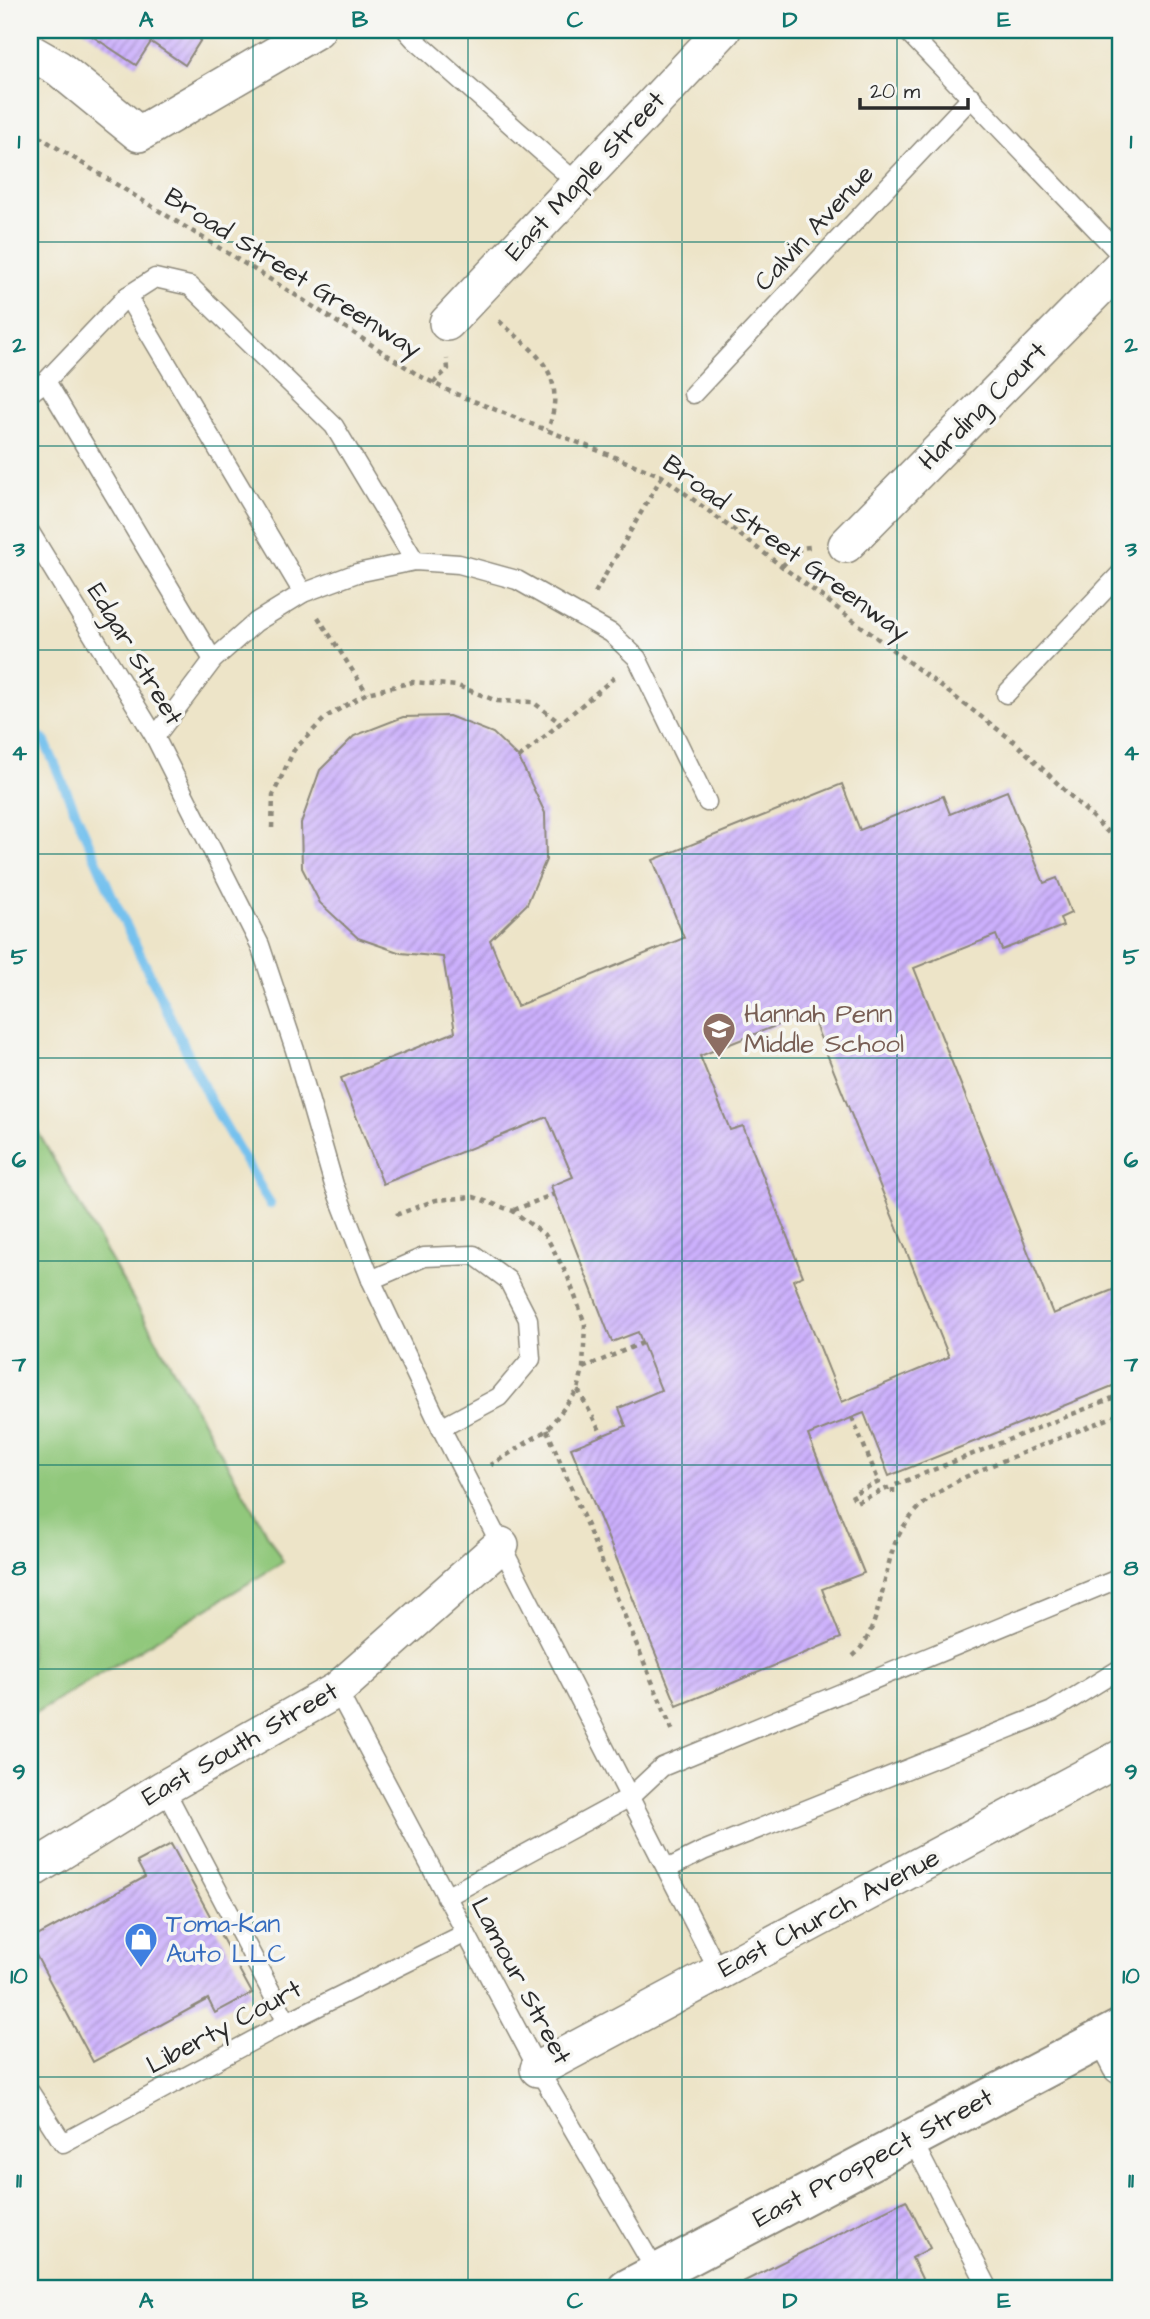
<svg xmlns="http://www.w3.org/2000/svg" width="1150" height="2319" font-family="'Architects Daughter',sans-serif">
  <defs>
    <pattern id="building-hatch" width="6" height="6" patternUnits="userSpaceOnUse" patternTransform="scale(1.75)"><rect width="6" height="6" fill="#ccb0fd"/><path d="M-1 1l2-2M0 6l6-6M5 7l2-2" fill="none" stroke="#a68fcd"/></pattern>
  </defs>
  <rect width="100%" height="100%" fill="#f6f6f2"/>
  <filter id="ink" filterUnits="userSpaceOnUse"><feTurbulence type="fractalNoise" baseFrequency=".0143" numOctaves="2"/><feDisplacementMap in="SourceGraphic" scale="14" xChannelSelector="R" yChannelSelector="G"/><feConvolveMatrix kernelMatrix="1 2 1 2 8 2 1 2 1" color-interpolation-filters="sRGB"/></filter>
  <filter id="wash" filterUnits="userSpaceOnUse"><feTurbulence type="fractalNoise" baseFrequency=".00686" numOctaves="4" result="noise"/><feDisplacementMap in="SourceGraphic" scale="28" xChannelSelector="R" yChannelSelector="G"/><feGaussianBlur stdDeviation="1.57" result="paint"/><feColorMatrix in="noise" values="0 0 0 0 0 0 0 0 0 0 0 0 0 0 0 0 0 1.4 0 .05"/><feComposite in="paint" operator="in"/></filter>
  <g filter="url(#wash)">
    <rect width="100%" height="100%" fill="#ede4c8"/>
    <polygon fill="#91c87b" stroke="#5e7a53" stroke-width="2" points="30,1118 283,1562 30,1717"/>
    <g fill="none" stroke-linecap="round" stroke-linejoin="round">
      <polyline stroke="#75c1ee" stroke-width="10" points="30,727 45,742 112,896 209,1098 270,1204"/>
    </g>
    <g id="blocks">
      <g fill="url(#building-hatch)" fill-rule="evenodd">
        <polygon points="83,30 207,30 185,65 151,42 136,65"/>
        <path d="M449,716l44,17 26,25 26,55 1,47 -19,44 -37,36 27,66 167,-68 -31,-78 189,-76 18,46 83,-34 7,18 57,-23 37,92 13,-5 14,35 -11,5 3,8 -61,24 -6,-15 -82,33 139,346 67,-27v96l-231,93 -25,-63 -56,22 56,138 -42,16 19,49 -164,68 -106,-258 55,-22 -7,-18 42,-18 -23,-58 -26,10 -61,-156 22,-9 -26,-60 -164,67 -42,-106 114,-46 -12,-75 -42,-4 -43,-15 -38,-35 -18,-35 -1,-45 19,-53 34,-34 49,-19zM810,1012l139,345 -107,45 -49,-122 10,-4 -60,-150 -13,4 -30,-74z"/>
        <polygon points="171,1844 252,1993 215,2013 208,1999 93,2062 30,1944 30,1940 145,1877 137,1862"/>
        <polygon points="906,2200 930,2248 912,2258 927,2289 729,2289"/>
      </g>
    </g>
  </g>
  <g filter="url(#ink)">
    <use href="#blocks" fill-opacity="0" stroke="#8c887a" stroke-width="2"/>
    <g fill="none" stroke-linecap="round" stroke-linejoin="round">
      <defs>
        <g id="service">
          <polyline points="406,30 414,39 577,183"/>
          <polyline points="906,30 1120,254"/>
          <polyline points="127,296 303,593"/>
          <polyline points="46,381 213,660"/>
          <polyline points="30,393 46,381 127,296 155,278 190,286 334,426 415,561"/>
          <polyline points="693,394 972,97"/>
          <polyline points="30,532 155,737 260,945 295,1050 334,1185 371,1280 441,1428 719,1972"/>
          <polyline points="1006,694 1120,574"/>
          <polyline points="155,737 213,660 256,622 303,593 357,573 415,561 459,564 517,580 611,633 637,658 707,802"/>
          <polyline points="371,1280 424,1257 474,1255 508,1280 528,1319 531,1359 499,1397 441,1428"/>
          <polyline points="337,1690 538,2069 657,2273 670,2289"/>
          <polyline points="164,1788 287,2022"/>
          <polyline points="667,1869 703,1851 1052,1711 1120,1669"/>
          <polyline points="446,1897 630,1797 662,1767 1120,1578"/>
          <polyline points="30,2092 63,2143 287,2022 466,1933"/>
          <polyline points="911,2138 989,2289"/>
        </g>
        <g id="minor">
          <polyline points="30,52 58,68 139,134 317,30"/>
          <polyline points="447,323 723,30"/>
          <polyline points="846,545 1120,267"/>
          <polyline points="30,1871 164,1788 337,1690 501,1545"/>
          <polyline points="1105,2037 1120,2066"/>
          <polyline points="538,2069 1120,1758"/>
        </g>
        <polyline id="primary" points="627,2289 1120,2029"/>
      </defs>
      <use href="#service" stroke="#8c887a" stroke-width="21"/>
      <use href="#minor" stroke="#8c887a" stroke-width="38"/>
      <use href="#primary" stroke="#8c887a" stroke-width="42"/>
      <g stroke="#8c887a" stroke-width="4.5" stroke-dasharray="5 5" stroke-linecap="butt">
        <polyline points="30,131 297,296 418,375 451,392 662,476 1016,743 1120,844"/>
        <path d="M499,321c39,34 69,52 49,109"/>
        <polyline points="433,383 448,369 447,359"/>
        <polyline points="782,566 801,548 810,547"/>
        <polyline points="595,593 662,476"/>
        <polyline points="318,617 367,693"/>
        <polyline points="519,758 615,677"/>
        <polyline points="272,828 273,795 294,750 326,717 367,693 413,682 458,686 497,701 533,702 560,723"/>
        <polyline points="514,1210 554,1194"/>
        <polyline points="396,1215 436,1200 474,1197 513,1211 546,1236 568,1277 585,1324 583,1368 578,1390 547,1430 491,1465"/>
        <polyline points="583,1368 642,1343"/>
        <polyline points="578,1390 603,1436"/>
        <polyline points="852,1417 879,1482 852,1494 856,1502 893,1486"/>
        <polyline points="547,1430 674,1734"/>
        <polyline points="893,1493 893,1486 1120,1395"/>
        <path d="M853,1656c28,-23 29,-82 43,-115 22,-51 82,-70 129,-89 32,-13 63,-25 95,-38"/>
      </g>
      <use href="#service" stroke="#fff" stroke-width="18"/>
      <use href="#minor" stroke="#fff" stroke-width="35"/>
      <use href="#primary" stroke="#fff" stroke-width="38"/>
    </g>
  </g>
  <path fill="none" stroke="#0f766e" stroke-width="2" stroke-opacity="0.55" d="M253,30v2259M468,30v2259M682,30v2259M897,30v2259M30,242h1090M30,446h1090M30,650h1090M30,854h1090M30,1058h1090M30,1261h1090M30,1465h1090M30,1669h1090M30,1873h1090M30,2077h1090"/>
  <defs>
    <symbol id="school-pin" viewBox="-11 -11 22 30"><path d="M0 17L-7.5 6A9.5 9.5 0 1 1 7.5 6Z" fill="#8d6e63" stroke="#f6f6f2"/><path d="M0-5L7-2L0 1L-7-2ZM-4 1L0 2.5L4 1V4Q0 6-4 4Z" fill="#fff"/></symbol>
    <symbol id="shop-pin" viewBox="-11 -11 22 30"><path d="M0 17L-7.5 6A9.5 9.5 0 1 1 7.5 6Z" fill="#3f7fe0" stroke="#f6f6f2"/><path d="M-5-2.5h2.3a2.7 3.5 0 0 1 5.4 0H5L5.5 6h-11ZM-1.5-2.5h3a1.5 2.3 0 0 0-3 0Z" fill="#fff"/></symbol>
  </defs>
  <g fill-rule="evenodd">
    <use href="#school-pin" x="700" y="1010" width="38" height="52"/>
    <use href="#shop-pin" x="122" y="1920" width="38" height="52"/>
  </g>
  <g text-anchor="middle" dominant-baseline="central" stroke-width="7" stroke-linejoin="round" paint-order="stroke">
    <g font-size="26" fill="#2b2b2b" stroke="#f6f6f2">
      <text transform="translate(585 176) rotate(-47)">East Maple Street</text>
      <text transform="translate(814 228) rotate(-47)">Calvin Avenue</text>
      <text transform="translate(293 273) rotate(32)">Broad Street Greenway</text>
      <text transform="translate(983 406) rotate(-45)">Harding Court</text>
      <text transform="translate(786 548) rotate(36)">Broad Street Greenway</text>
      <text transform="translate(135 654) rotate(59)">Edgar Street</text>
      <text transform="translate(240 1744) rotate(-30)">East South Street</text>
      <text transform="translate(829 1913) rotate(-28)">East Church Avenue</text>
      <text transform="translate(521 1981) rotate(62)">Lamour Street</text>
      <text transform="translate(224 2027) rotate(-28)">Liberty Court</text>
      <text transform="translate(873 2158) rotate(-28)">East Prospect Street</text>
    </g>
    <g font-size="26" fill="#785e54" stroke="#f6f6f2" text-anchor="start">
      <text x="744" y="1014">Hannah Penn<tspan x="744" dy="30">Middle School</tspan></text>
    </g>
    <g font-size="26" fill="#366cbe" stroke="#f6f6f2" text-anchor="start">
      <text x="166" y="1924">Toma-Kan<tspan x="166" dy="30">Auto LLC</tspan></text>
    </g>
  </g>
  <rect width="1150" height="2319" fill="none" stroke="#f6f6f2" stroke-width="77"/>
  <path d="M860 98v10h108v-10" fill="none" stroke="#2b2b2b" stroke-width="3.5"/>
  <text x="870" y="98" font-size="21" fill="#2b2b2b" stroke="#f6f6f2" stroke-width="5" paint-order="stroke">20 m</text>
  <rect x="38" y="38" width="1074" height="2242" fill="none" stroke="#0f766e" stroke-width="2.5"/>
  <g font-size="23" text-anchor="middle" font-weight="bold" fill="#0f766e">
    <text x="146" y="27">A</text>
    <text x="360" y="27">B</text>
    <text x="575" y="27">C</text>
    <text x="790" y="27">D</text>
    <text x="1004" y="27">E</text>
    <text x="19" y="148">1</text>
    <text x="1131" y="148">1</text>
    <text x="19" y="352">2</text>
    <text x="1131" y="352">2</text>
    <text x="19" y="556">3</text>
    <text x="1131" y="556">3</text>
    <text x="19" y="760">4</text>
    <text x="1131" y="760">4</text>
    <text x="19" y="964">5</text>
    <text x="1131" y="964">5</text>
    <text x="19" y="1167">6</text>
    <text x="1131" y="1167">6</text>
    <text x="19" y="1371">7</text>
    <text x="1131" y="1371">7</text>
    <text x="19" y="1575">8</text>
    <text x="1131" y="1575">8</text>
    <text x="19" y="1779">9</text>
    <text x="1131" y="1779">9</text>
    <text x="19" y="1983">10</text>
    <text x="1131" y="1983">10</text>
    <text x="19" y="2187">11</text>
    <text x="1131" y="2187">11</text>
    <text x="146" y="2308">A</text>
    <text x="360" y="2308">B</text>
    <text x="575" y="2308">C</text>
    <text x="790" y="2308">D</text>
    <text x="1004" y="2308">E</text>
  </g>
</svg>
